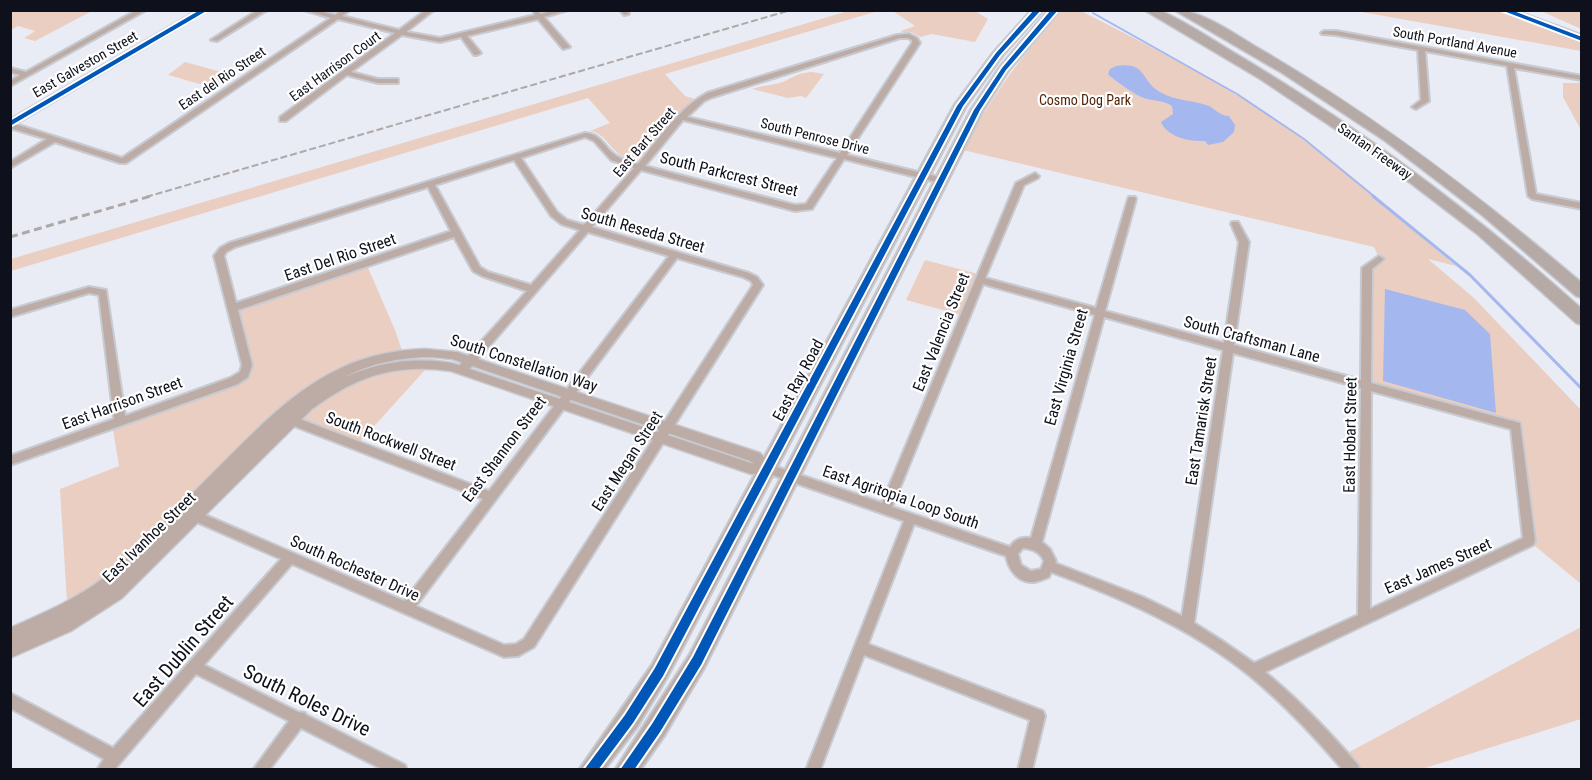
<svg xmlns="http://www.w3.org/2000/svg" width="1592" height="780" font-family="'Roboto Condensed',sans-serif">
  <rect width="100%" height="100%" fill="#e9ecf5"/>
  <g fill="#ebcec2">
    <polygon points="11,10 92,10 92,11 35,41 24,38 35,31 18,26 11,30"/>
    <path d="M848,11h30l-213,63 20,22 10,3 -56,60c-28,3 -28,-25 -49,-28l20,-8 -22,-25 -577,173v-12z"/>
    <polygon points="893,11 975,11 988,19 975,42 932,34 921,37 911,32 902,32 901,31 915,26"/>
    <path d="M1062,11h19c61,31 124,63 183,101 68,45 129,102 192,154l-28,-7 46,39 107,112v174l-52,-43 -13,-115 -149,-40v-118l12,-10 -5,-11 -411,-97c28,-53 59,-95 99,-139z"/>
    <polygon points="1356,11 1497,11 1581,42 1581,51"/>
    <polygon points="1541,11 1581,11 1581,29 1579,28"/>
    <path d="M185,62l51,14c-26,17 -39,6 -68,-1z"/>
    <path d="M812,72l12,2 -18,24 -5,-2 -13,2 -36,-9c8,-3 15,-3 23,-5 14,-2 18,-11 37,-12z"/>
    <polygon points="1563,83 1581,83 1581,130 1563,97"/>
    <polygon points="925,260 982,275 965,316 906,300"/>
    <polygon points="366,263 395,330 405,359 435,359 357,445 284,418 68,617 60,489 119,466 112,424 244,373 232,308"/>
    <polygon points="1581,627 1581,719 1422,769 1353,769 1342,756"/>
  </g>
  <g fill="#a4b8ef">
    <path d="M1116,66c32,-5 24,15 44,26 15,9 33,8 49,14 7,4 12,10 20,10l6,9 -1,7 -11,10 -15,3 -3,-4c-15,1 -38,-4 -44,-19l12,-8 -1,-8c-9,-6 -19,-5 -28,-8 -6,-1 -33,-20 -36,-24l2,-5z"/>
    <polygon points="1385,289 1465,310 1490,334 1496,413 1383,381"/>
  </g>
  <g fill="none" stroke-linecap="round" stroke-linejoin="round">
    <polyline stroke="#a4b8ef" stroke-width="2" points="1093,13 1237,94 1304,139 1375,197"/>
    <polyline stroke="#a4b8ef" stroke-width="3" points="1373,196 1470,275 1582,389"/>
    <defs>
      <g id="minor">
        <polygon points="137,10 146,10 10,86 10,81 20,75 10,72 10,68 26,72"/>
        <polygon points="199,10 208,10 15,124 122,158 331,18 304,10 317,10 335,15 342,10 350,10 342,16 399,30 426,10 434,10 406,32 440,38 535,15 534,13 537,11 541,14 554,10 568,10 544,17 570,47 563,49 538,19 467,36 481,53 477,55 474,55 461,37 440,42 402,35 351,72 378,79 398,79 398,83 378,83 347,75 286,121 280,121 280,117 395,33 338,19 126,163 120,163 55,142 10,168 10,162 47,139 10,128 10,120"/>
        <polygon points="258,10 267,10 217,41 211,40"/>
        <polygon points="620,10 627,10 629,14 624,15"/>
        <polygon points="1324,31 1336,31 1582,76 1582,80 1514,68 1536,194 1582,203 1582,209 1532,199 1528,196 1507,66 1425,51 1429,101 1416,109 1412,107 1421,100 1418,50 1336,35 1322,34 1321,33"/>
        <path d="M909,34l8,4 3,5 -73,112 96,23v4l-3,1 -96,-24 -32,50 -17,2 -154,-41 -49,57 157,46 8,4 6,8 -229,362 -16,9 -14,1 -212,-93 -88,101 94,47 7,1 1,2 99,50 2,5h-23l-83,-42 -32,42h-16l36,-49 -93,-47 -82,96h-17l7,-11 -94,-51v-15l103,55 168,-189 -96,-42 -2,-4 2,-4 4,-1 215,93 79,-102 -202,-78 -1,-3 1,-3h8l200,76 180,-235 -81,-24 -122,141 -4,1 -5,-4 1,-3 69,-76 -45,-15 -9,-5 -19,-34 -216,73 14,55 -4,12 -10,7 -228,81v-9l104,-37 -15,-124 -10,-2 -79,24v-7l79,-23 17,3 19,126 105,-38 10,-6 2,-7 -28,-109 6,-8 9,-5 356,-110c16,1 18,13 30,22 7,5 15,7 23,9 21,-25 40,-55 69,-71l190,-58zM900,38h8l4,2v3l-72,110 -153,-36 17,-16 9,-4zM683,120l154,38 -31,46 -11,1 -150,-39zM585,137l9,4 17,19 23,8 -50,57 -17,-5 -10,-8 -36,-54zM514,160l37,56 10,8 19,6 -49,55 -43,-13 -8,-5 -45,-82zM428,187l23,44 -215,72 -12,-47 2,-4 9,-5zM677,258l66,19 8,4 2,4 -229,354 -8,5 -12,1 -88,-39z"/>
        <path d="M1035,173l4,3 -1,2 -14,7 -39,93 111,30 32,-109 1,-2h6l1,2 -31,112 119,32 15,-101 -8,-18 1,-2h6l11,20 -15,103 127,35 1,-112 17,-12 5,3 -12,10 -1,114 149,40 15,118 -2,4 -268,127c34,28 64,59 93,93l2,5h-17c-29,-34 -59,-66 -93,-94 -59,-48 -129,-78 -199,-104l-2,5c-5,2 -13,6 -18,5 -14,0 -23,-14 -25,-26l-92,-32 -46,120 175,67 2,5 -13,54h-14l12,-50 -166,-65 -44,115h-14l98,-249 -140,-49 -2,-3 2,-3 4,-2 114,39 134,-320zM983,284l112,31 -64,223c-10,-1 -16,1 -21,9l-118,-40zM1104,317l119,33 -41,266 -39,-19 -88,-34 1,-2 -6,-12 -8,-7zM1233,353l128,35 -3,227 -104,48 -33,-23 -27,-17zM1371,391l140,38 12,109 -153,71zM1023,548c10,1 17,4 21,13l-3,8 -10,2 -10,-6 -3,-11z"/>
      </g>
      <path id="tertiary" d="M425,349l32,3 303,101 14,16 -1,4 -22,1 -300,-103c-56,-8 -94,5 -139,38l-190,189 -51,33 -61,27v-15l59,-27 -59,27v-15c34,-15 67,-29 96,-52 49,-41 92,-90 138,-134 29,-29 60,-57 97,-74 27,-13 56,-18 84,-19zM432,357l20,2 298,102 4,3 -302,-101c-39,-6 -73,-1 -109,15 27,-15 58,-21 89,-21z"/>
      <polygon id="secondary" points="1500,10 1514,10 1582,35 1582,42"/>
      <g id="primary">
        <polygon points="1032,10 1043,10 1002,56 966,106 666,679 637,727 604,770 579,770 652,665 954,106 994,52"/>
        <polygon points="1049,10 1060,10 1008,71 983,110 704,668 664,736 640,770 615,770 690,654 971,110 1000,67"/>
      </g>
      <g id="motorway">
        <path d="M1144,10c4,0 9,0 13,0 15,3 61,33 76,42 125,74 241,160 349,257v16l-6,-2 -99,-89 -106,-81 -111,-74z"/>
        <path d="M1174,10c29,0 60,24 86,39 115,67 220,147 322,234v15l-6,-2 -93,-80 -98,-75 -103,-68z"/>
      </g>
    </defs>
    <use href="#minor" stroke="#c7cad1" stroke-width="4"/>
    <use href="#tertiary" stroke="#c7cad1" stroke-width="3"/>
    <use href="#secondary" stroke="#c7cad1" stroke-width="3"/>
    <use href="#primary" stroke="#c7cad1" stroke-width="4"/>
    <use href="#motorway" stroke="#c7cad1" stroke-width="3"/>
    <use href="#minor" fill="#bcaca5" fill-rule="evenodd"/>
    <use href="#tertiary" fill="#bcaca5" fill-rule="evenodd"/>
    <use href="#secondary" fill="#baaba4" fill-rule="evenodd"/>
    <use href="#primary" fill="#bbaeaa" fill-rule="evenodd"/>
    <use href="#motorway" fill="#b6aaa6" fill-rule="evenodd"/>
    <polyline stroke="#aea8a9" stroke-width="2" stroke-dasharray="7 3" stroke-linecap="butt" points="146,197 791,10"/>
    <polyline stroke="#aea8a9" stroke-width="3" stroke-dasharray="8 4.5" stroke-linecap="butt" points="10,237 151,196"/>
    <defs>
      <g id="cycleway">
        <polygon points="200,10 208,10 10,126 10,121"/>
        <polygon points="1034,10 1041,10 1000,55 963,106 663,676 633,723 598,770 584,770 625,715 655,668 957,106 996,53"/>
        <polygon points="1051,10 1058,10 1006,70 980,110 701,665 660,732 634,770 620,770 652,724 693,657 974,110 1002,68"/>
        <polygon points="1501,10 1511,10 1582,37 1582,41"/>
      </g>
    </defs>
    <use href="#cycleway" stroke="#fff" stroke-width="4"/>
    <use href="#cycleway" fill="#0057b8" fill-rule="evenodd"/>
  </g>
  <g text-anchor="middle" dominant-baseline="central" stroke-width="4.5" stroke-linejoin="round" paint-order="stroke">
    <g font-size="14" fill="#0e111b" stroke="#fff">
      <text transform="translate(1455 42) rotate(10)">South Portland Avenue</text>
      <text transform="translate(85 64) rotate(-30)">East Galveston Street</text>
      <text transform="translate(335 66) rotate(-36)">East Harrison Court</text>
      <text transform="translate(222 78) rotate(-34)">East del Rio Street</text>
      <text transform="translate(815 136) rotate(14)">South Penrose Drive</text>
      <text transform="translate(644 142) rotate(-49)">East Bart Street</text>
      <text transform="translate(1375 151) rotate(35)">Santan Freeway</text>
    </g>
    <g font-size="14" fill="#501e00" stroke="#fff">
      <text x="1085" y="100">Cosmo Dog Park</text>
    </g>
    <g font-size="16" fill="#0e111b" stroke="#fff">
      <text transform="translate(729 174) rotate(14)">South Parkcrest Street</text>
      <text transform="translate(643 230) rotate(16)">South Reseda Street</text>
      <text transform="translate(340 257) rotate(-19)">East Del Rio Street</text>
      <text transform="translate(941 332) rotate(-68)">East Valencia Street</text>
      <text transform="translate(1252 339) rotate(15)">South Craftsman Lane</text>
      <text transform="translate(524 363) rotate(18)">South Constellation Way</text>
      <text transform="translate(1066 367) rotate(-74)">East Virginia Street</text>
      <text transform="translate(798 380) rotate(-62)">East Ray Road</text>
      <text transform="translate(122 403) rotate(-20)">East Harrison Street</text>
      <text transform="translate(1201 421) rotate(-81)">East Tamarisk Street</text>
      <text transform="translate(1350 435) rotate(-89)">East Hobart Street</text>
      <text transform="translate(391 441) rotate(21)">South Rockwell Street</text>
      <text transform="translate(504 449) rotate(-53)">East Shannon Street</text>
      <text transform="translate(627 461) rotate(-57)">East Megan Street</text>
      <text transform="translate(901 497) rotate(19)">East Agritopia Loop South</text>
      <text transform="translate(149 537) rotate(-44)">East Ivanhoe Street</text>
      <text transform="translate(1438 566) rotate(-24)">East James Street</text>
      <text transform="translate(355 568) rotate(24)">South Rochester Drive</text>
    </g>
    <g font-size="20" fill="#0e111b" stroke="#fff">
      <text transform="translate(183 651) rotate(-49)">East Dublin Street</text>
      <text transform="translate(307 700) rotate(26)">South Roles Drive</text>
    </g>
  </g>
  <rect width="1592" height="780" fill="none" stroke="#0e111b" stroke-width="24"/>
</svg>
